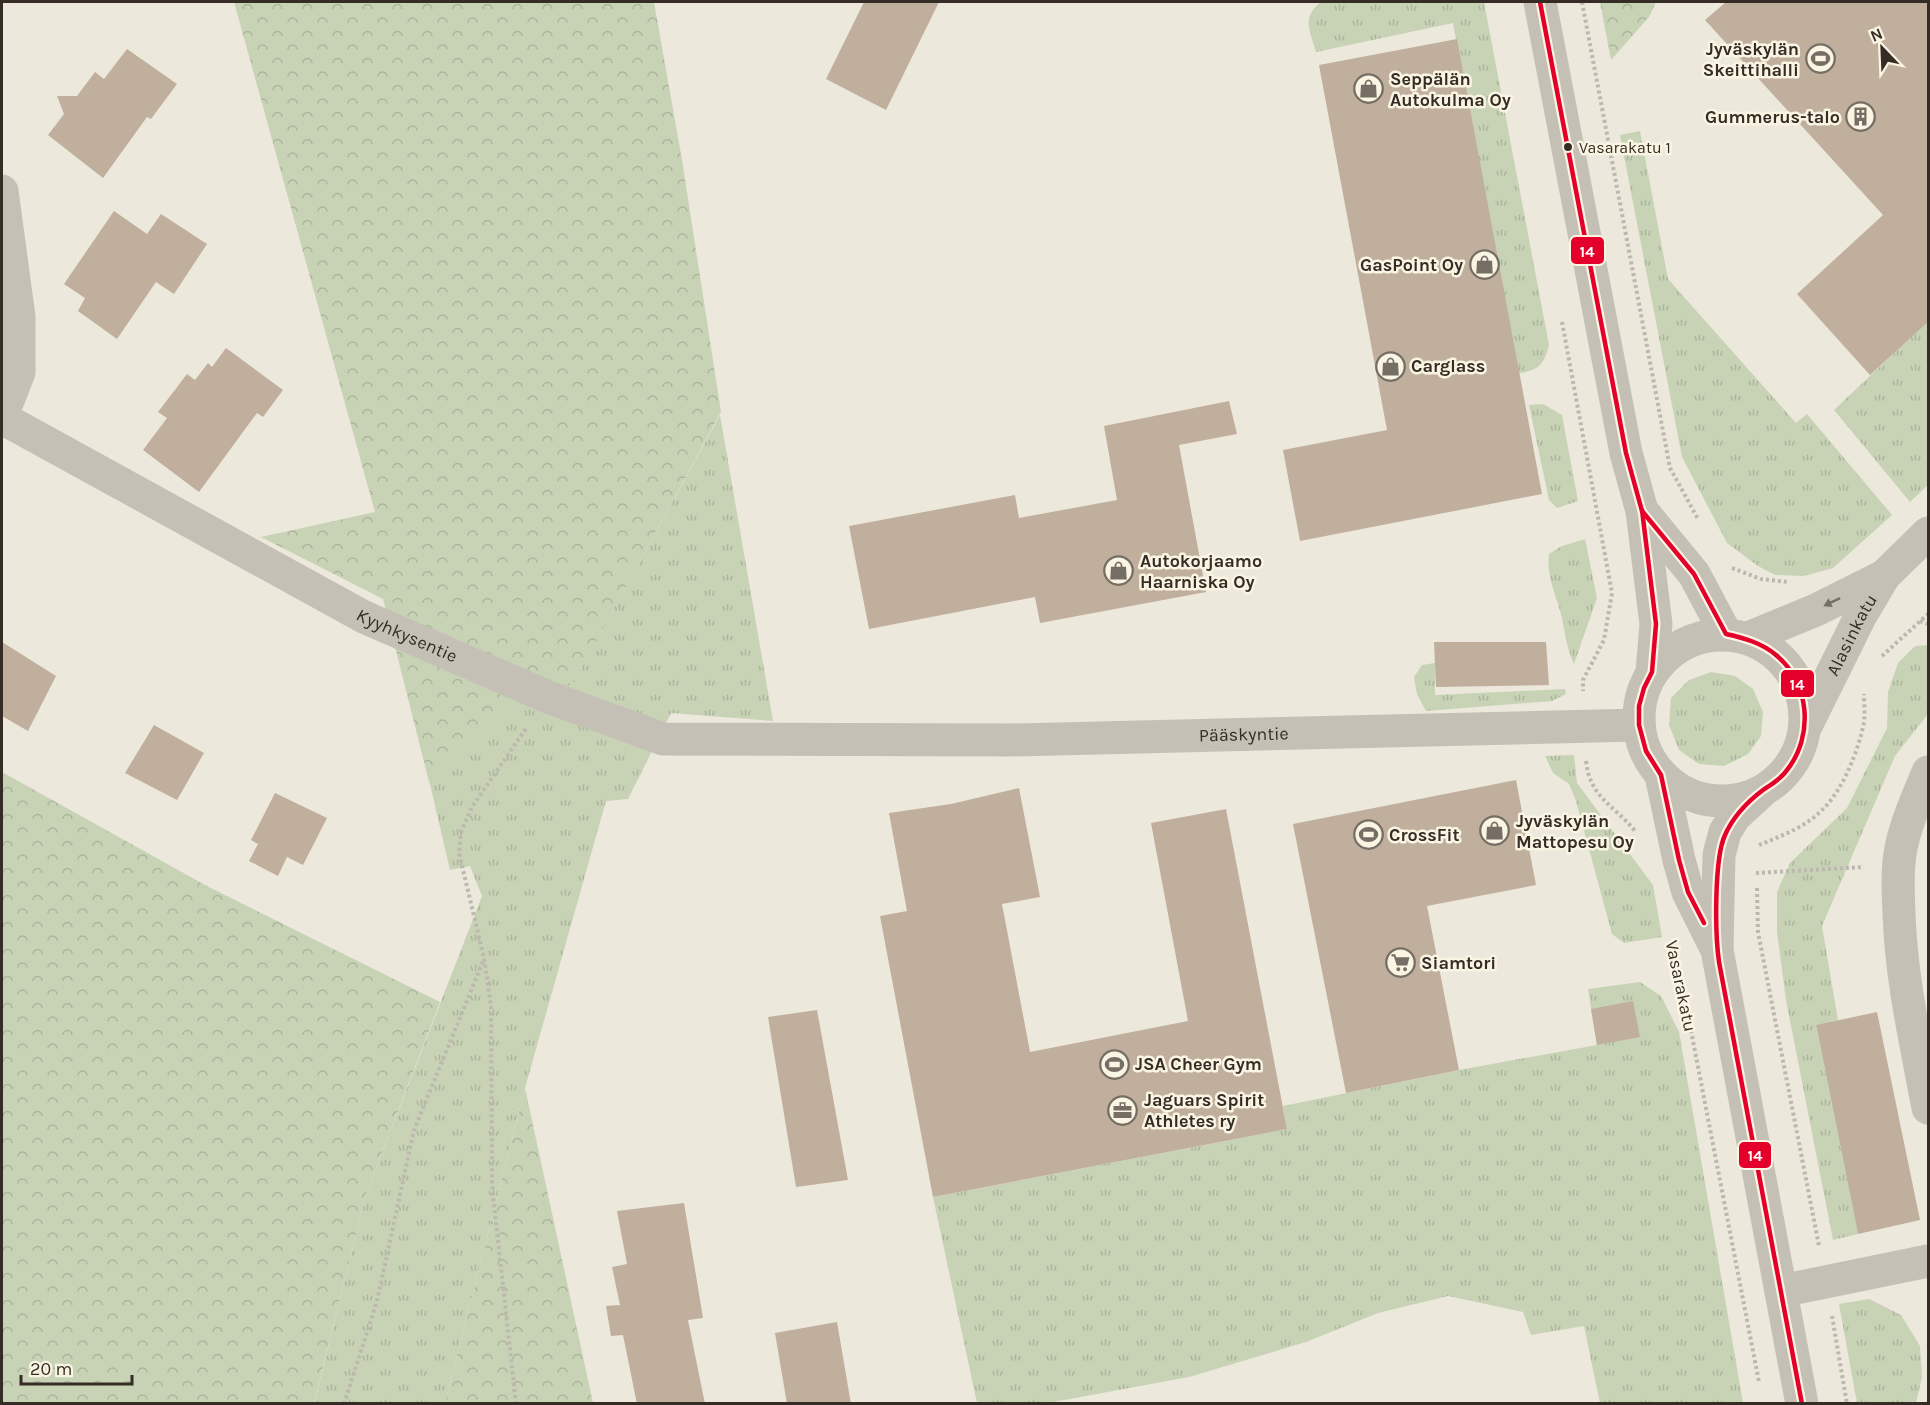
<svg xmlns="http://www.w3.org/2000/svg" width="1930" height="1405" font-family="Karla,sans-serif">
  <defs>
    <pattern id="grass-tufts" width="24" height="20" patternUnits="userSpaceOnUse" patternTransform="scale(1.5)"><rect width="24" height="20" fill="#c8d3b6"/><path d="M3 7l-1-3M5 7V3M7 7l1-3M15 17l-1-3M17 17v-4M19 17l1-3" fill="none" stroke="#acb59c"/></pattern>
    <pattern id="forest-crowns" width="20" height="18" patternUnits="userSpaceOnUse" patternTransform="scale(1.5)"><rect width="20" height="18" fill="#c8d3b6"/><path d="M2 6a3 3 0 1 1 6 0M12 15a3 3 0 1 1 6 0" fill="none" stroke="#acb59c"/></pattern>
  </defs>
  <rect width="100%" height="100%" fill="#ece8dc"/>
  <g fill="url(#grass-tufts)">
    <path d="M1321,2h163l65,343c-6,23 -12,25 -33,29l-63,-351 -137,29c-6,-21 -15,-35 5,-50z"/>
    <polygon points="1640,131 1668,279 1796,423 1807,414 1892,515 1833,568 1804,576 1775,575 1758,566 1727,543 1682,457 1620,135"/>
    <polygon points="1928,321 1928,485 1910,502 1834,410"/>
    <polygon points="1543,404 1562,415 1578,501 1557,508 1549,500 1529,405"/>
    <polygon points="720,415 773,721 671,713 628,799 606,801 525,1088 445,1403 314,1404 366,1194 482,896 470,866 450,870 429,780 520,697 574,681"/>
    <path d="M1585,539l12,59 -23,66c-7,-15 -9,-30 -12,-46 -5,-21 -16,-42 -13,-64l13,-8z"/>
    <polygon points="1928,645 1928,714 1895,756 1822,926 1838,1020 1816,1026 1858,1234 1833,1240 1786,1000 1777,932 1777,892 1790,863 1847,808 1887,728 1888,692 1898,663 1915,646"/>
    <polygon points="1435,663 1435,695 1565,689 1566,694 1552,701 1426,711 1417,694 1414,677 1422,665"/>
    <polygon points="1711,672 1735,676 1753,689 1763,712 1761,736 1748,754 1724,766 1699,764 1679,750 1669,725 1671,698 1689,680"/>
    <polygon points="1574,755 1577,783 1653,885 1662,937 1624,943 1612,934 1576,801 1569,784 1553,773 1545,756"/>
    <polygon points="1640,982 1661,996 1679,1032 1743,1403 1600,1403 1584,1326 1531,1335 1523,1312 1448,1296 1378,1313 1306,1342 1189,1377 1048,1403 977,1403 933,1197 1287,1129 1283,1106 1459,1070 1597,1045 1588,989"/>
    <polygon points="1869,1299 1901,1315 1920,1346 1922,1377 1916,1403 1857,1403 1839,1304"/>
  </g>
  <g fill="url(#forest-crowns)">
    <polygon points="234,2 654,2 682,160 721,412 574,682 520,698 429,782 383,599 261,537 375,512"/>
    <polygon points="1600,2 1656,2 1649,17 1611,60"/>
    <polygon points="2,772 205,885 440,1002 366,1194 314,1403 2,1403"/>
    <polygon points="525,1088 593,1403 445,1403"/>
  </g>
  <g fill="#c1af9d">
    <polygon points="864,2 939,2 886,110 826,79"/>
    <polygon points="1726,2 1929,2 1929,321 1870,375 1797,294 1883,215 1705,20"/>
    <polygon points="1457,39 1542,494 1300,541 1283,450 1387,430 1319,65"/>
    <polygon points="127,49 177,84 151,119 147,117 103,178 48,135 64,114 57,96 77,96 95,72 104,79"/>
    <polygon points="114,211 147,234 161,214 207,244 174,294 156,282 117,339 78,311 85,298 64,284"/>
    <polygon points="226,348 283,390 263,417 257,413 199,492 143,450 167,418 158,412 187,374 195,380 208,363 212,367"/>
    <polygon points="1229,401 1237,434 1179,445 1206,592 1040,623 1035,597 869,629 849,526 1015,495 1019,518 1117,500 1104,426"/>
    <polygon points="2,642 56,676 28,731 2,716"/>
    <polygon points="1434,642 1546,642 1549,685 1436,687"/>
    <polygon points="154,725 204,753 177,800 125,773"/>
    <polygon points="1516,780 1536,885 1427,906 1459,1070 1346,1093 1293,824"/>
    <polygon points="1019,788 1040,897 1002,904 1030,1052 1188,1021 1151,823 1226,809 1287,1129 933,1197 880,916 907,911 889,813 951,804"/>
    <polygon points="275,793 327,818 303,865 287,857 278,876 249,861 258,844 251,840"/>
    <polygon points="1633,1001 1640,1037 1597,1045 1591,1009"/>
    <polygon points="817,1010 848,1180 796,1187 768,1017"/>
    <polygon points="1877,1012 1920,1220 1858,1234 1816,1025"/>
    <polygon points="684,1203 703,1318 688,1320 705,1404 637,1404 623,1335 611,1336 606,1306 620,1305 612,1267 627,1264 617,1211"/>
    <polygon points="837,1322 851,1404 787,1404 775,1333"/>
  </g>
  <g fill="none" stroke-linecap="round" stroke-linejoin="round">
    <g stroke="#bdb8af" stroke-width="4" stroke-dasharray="3 3" stroke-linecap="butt">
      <polyline points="1582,2 1670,468 1698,519"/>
      <polyline points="1562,322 1612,593 1604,640 1583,680 1583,691"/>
      <polyline points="1732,568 1761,579 1788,582"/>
      <polyline points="1920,621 1928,624"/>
      <polyline points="1882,656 1928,614"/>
      <path d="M1586,761c4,37 28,44 49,70"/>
      <path d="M1759,845c22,-9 47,-18 64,-36 20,-19 36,-60 41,-87 1,-9 0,-19 0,-28"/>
      <polyline points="1756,873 1864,867"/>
      <polyline points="1757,888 1758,932 1819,1246"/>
      <polyline points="1674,948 1687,1010 1759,1382"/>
      <polyline points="1832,1316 1847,1404"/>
      <polyline points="344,1404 377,1301 414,1130 484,959"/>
      <polyline points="516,1404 492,1186 491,1006 484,958 459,853 461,832 472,807 527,727"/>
    </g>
    <g stroke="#c5c0b6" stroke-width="33">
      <polyline points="1540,2 1626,453 1642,511 1656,624 1652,672"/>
      <polyline points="2,191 19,317 19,372 2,416"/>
      <path id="s1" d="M2,418l362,199 184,80 115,42 348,1 628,-15"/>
      <polyline points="1643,512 1694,574 1726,634"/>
      <circle cx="1722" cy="718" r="83"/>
      <polyline points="1748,638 1816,610 1884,576 1928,533"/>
      <path id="s2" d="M1805,728l56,-113 23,-39"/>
      <path d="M1928,772c-10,24 -24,55 -28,82 -3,19 -2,39 -1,59 2,66 17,130 29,195"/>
      <polyline points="1661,775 1679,860 1688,892 1715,946"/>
      <polyline points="1760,793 1735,816 1725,832 1719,855 1717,950 1802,1404"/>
      <polyline points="1781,1291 1928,1261"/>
    </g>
    <defs>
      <g id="bus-1">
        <path d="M1540,2l86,451 16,58 52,63 32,60c18,4 36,9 50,21 34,28 38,81 11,115 -6,9 -15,14 -24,20 -16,12 -30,27 -38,45 -11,24 -10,99 -6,127l83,442"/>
        <polyline points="1642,510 1656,624 1652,672 1644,688 1639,706 1639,725 1646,751 1661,775 1679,860 1688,892 1704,923"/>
      </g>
    </defs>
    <use href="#bus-1" stroke="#faf4e3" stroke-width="9"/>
    <use href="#bus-1" stroke="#e4002b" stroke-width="4.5"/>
  </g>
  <defs><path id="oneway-solid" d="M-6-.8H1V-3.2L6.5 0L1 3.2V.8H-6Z" transform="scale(1.5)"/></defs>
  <use fill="#766f66" href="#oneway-solid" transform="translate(1832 602) rotate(154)"/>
  <defs>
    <symbol id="stadium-ring" viewBox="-11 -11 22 22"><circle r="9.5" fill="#faf4e3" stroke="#756e65" stroke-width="1.5"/><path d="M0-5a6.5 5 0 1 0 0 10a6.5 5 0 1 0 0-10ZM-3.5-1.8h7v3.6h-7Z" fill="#756e65"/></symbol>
    <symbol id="shop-ring" viewBox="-11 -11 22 22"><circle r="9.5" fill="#faf4e3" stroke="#756e65" stroke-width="1.5"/><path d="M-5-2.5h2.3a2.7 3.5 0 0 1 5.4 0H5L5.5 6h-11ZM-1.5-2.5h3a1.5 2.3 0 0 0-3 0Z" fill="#756e65"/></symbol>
    <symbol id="building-ring" viewBox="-11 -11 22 22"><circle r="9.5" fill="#faf4e3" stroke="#756e65" stroke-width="1.5"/><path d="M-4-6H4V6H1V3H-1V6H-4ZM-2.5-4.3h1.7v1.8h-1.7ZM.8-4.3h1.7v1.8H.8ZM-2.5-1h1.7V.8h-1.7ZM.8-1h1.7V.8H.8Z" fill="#756e65"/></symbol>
    <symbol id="supermarket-ring" viewBox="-11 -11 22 22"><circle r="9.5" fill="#faf4e3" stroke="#756e65" stroke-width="1.5"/><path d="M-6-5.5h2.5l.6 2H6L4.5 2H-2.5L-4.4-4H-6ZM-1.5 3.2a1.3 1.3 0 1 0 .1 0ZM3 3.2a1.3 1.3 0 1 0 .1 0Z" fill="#756e65"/></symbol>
    <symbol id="office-ring" viewBox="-11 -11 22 22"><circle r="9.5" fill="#faf4e3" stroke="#756e65" stroke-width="1.5"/><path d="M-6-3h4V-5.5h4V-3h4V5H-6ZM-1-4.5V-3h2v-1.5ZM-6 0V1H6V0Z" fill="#756e65"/></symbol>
  </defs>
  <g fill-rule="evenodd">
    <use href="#stadium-ring" x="1804" y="42" width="33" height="33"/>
    <use href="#shop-ring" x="1352" y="72" width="33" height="33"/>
    <use href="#building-ring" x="1844" y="100" width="33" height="33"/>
    <use href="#shop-ring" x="1468" y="248" width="33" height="33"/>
    <use href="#shop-ring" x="1374" y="350" width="33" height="33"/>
    <use href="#shop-ring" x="1102" y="554" width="33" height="33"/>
    <use href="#shop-ring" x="1478" y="814" width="33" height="33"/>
    <use href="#stadium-ring" x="1352" y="818" width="33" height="33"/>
    <use href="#supermarket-ring" x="1384" y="946" width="33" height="33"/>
    <use href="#stadium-ring" x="1098" y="1048" width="33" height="33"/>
    <use href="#office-ring" x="1106" y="1094" width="33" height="33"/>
  </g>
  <circle fill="#352d25" stroke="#faf4e3" stroke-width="2" cx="1568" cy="147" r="5"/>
  <g text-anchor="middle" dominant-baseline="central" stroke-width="5" stroke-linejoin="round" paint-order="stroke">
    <g font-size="16" fill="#352d25" stroke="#faf4e3" text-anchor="start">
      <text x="1579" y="147">Vasarakatu 1</text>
    </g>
    <g font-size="18" font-weight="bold" fill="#352d25" stroke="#faf4e3" text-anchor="start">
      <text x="1799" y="49" text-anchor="end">Jyväskylän<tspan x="1799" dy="21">Skeittihalli</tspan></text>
      <text x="1390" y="79">Seppälän<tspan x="1390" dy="21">Autokulma Oy</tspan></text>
      <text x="1840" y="117" text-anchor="end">Gummerus-talo</text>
      <text x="1463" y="265" text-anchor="end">GasPoint Oy</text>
      <text x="1411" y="366">Carglass</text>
      <text x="1140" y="561">Autokorjaamo<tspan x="1140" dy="21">Haarniska Oy</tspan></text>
      <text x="1516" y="821">Jyväskylän<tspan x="1516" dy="21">Mattopesu Oy</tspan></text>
      <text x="1389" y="835">CrossFit</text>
      <text x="1421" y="963">Siamtori</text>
      <text x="1135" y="1064">JSA Cheer Gym</text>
      <text x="1144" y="1100">Jaguars Spirit<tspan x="1144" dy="21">Athletes ry</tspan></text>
    </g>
    <g font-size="18" fill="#352d25" stroke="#faf4e3">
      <text stroke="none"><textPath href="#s1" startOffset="460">Kyyhkysentie</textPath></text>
      <text stroke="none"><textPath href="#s2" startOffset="104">Alasinkatu</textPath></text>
      <text stroke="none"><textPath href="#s1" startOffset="1317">Pääskyntie</textPath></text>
      <text transform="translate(1681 986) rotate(78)">Vasarakatu</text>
    </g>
  </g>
  <g stroke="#faf4e3" stroke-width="2">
    <rect x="1570" y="236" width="35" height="29" rx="6" fill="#e4002b"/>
    <rect x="1780" y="669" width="35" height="29" rx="6" fill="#e4002b"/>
    <rect x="1738" y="1141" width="34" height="28" rx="6" fill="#e4002b"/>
  </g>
  <g font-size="16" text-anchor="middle" font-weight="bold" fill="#fff">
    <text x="1587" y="257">14</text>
    <text x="1797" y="690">14</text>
    <text x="1755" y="1161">14</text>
  </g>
  <rect width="1930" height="1405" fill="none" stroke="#352d25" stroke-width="6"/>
  <g transform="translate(1882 48) rotate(337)" stroke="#faf4e3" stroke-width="4.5" paint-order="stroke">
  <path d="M0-4.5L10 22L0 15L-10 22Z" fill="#352d25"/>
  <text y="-9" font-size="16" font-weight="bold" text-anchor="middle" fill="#352d25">N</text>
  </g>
  <path d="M21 1375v9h111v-9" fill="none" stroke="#352d25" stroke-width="3"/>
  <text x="30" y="1375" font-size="18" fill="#352d25" stroke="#faf4e3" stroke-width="4.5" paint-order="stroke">20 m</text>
</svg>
